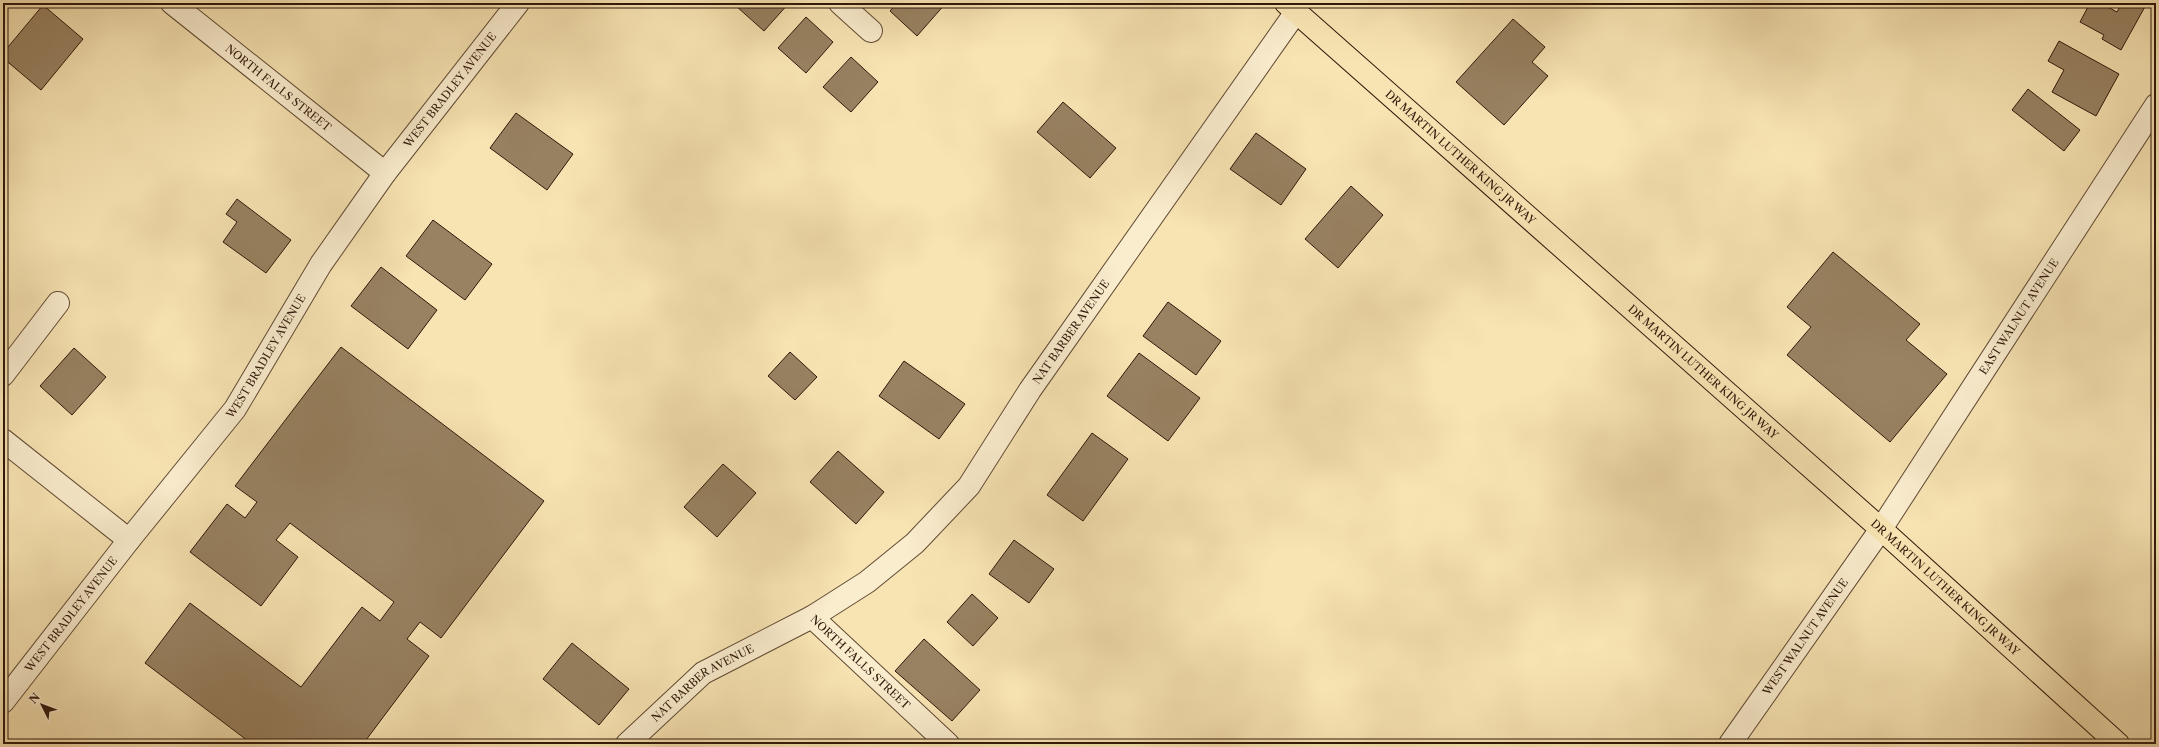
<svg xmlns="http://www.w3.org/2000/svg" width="2159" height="747" font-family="'Libre Caslon Text',serif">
  <rect width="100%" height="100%" fill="#f8e4b3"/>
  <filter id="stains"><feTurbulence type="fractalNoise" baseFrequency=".005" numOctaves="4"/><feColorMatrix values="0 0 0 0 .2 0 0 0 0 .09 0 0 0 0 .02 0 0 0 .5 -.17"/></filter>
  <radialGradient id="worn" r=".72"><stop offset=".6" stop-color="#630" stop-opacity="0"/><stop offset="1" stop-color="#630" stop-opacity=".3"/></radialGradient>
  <g fill="#988262" stroke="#2f170a">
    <polygon points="739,3 789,3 764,31 736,6"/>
    <polygon points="897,3 946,3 917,36 890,11"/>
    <polygon points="2090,3 2100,3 2117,12 2122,3 2147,3 2121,50 2102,39 2104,35 2080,22"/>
    <polygon points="43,5 83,39 41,90 3,58 3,53"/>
    <polygon points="806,17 833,42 806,73 778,48"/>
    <polygon points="1513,19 1545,47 1532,62 1548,76 1504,125 1456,82"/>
    <polygon points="2059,41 2119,74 2096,116 2052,92 2064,70 2048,61"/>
    <polygon points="851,57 878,82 851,112 823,87"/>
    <polygon points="2028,89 2080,130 2064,151 2012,110"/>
    <polygon points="1063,102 1116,148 1090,178 1037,132"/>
    <polygon points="516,113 573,154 547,190 490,148"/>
    <polygon points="1256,133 1306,169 1281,205 1230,169"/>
    <polygon points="1351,186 1383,215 1338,268 1305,239"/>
    <polygon points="237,199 291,240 266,273 223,242 237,222 226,214"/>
    <polygon points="433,220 492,264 465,300 406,256"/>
    <polygon points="1833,252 1920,324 1906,340 1947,374 1890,442 1787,355 1811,327 1787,307"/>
    <polygon points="381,267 437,310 408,349 351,306"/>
    <polygon points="1168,302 1221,341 1196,375 1143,336"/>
    <polygon points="341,347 544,501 441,638 420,622 407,639 429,656 363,744 252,744 145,663 190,603 301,687 362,607 380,621 394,602 290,523 276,540 298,557 261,606 190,552 227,504 245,518 257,502 235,486"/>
    <polygon points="74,348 106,377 72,415 40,386"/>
    <polygon points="790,352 817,377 795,400 768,376"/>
    <polygon points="1139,353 1200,398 1168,441 1107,396"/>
    <polygon points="904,361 965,404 939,439 879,396"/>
    <polygon points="1092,433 1128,459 1083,521 1047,495"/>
    <polygon points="838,451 884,492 856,524 810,482"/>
    <polygon points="723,464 756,493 717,537 684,507"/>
    <polygon points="1014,540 1054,569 1029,603 989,574"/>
    <polygon points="972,594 998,618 973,646 947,622"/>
    <polygon points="924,639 980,690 952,721 895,671"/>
    <polygon points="572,643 629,689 599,725 543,679"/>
  </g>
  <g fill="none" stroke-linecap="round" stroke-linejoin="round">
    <defs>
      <g id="minor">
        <path id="s1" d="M172,3l213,170"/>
        <polyline points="840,3 871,31"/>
        <polyline points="3,375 58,303"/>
        <polyline points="3,440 129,540"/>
        <path id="s2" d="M812,617l136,127"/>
        <path id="s3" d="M3,702l126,-162 106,-131 86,-145 64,-91 133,-170"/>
        <path id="s4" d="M627,744l76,-71 109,-56 55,-35 48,-39 54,-57 61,-96 266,-378"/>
        <path id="s5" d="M1730,744l151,-215 275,-424"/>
      </g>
      <g id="major">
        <path id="s6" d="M1286,3l595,526 237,215"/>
      </g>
    </defs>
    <use href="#minor" stroke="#614a34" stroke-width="24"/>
    <use href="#major" stroke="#2f170a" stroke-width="24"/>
    <use href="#minor" stroke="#faedce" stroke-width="22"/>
    <use href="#major" stroke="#f8e4b3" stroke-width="22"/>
  </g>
  <g text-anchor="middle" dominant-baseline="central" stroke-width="3.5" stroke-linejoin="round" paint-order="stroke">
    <g font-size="11" fill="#2f170a" stroke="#faedce">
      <text stroke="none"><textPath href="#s1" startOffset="136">NORTH FALLS STREET</textPath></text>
      <text stroke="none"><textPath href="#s3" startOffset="759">WEST BRADLEY AVENUE</textPath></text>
      <text stroke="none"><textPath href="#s6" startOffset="233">DR MARTIN LUTHER KING JR WAY</textPath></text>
      <text stroke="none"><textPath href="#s5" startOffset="516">EAST WALNUT AVENUE</textPath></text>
      <text stroke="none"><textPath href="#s4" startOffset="617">NAT BARBER AVENUE</textPath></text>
      <text stroke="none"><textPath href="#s3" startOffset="435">WEST BRADLEY AVENUE</textPath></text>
      <text stroke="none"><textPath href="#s6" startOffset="557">DR MARTIN LUTHER KING JR WAY</textPath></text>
      <text stroke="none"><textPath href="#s6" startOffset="881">DR MARTIN LUTHER KING JR WAY</textPath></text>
      <text stroke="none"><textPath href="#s3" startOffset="111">WEST BRADLEY AVENUE</textPath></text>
      <text stroke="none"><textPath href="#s5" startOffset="131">WEST WALNUT AVENUE</textPath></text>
      <text stroke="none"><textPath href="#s2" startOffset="66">NORTH FALLS STREET</textPath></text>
      <text stroke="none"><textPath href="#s4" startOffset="98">NAT BARBER AVENUE</textPath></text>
    </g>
  </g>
  <rect width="2159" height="747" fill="none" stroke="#f8e4b3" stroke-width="16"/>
  <rect x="4" y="4" width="2151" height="739" fill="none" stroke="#2f170a" stroke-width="2"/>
  <rect x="8" y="8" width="2143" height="731" fill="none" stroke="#2f170a"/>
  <g transform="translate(42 705) rotate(312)" stroke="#faedce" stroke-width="3" paint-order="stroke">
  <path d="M0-3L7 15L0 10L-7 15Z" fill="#2f170a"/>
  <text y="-6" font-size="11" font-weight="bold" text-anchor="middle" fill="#2f170a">N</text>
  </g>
  <rect width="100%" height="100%" filter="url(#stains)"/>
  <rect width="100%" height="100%" fill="url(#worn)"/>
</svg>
